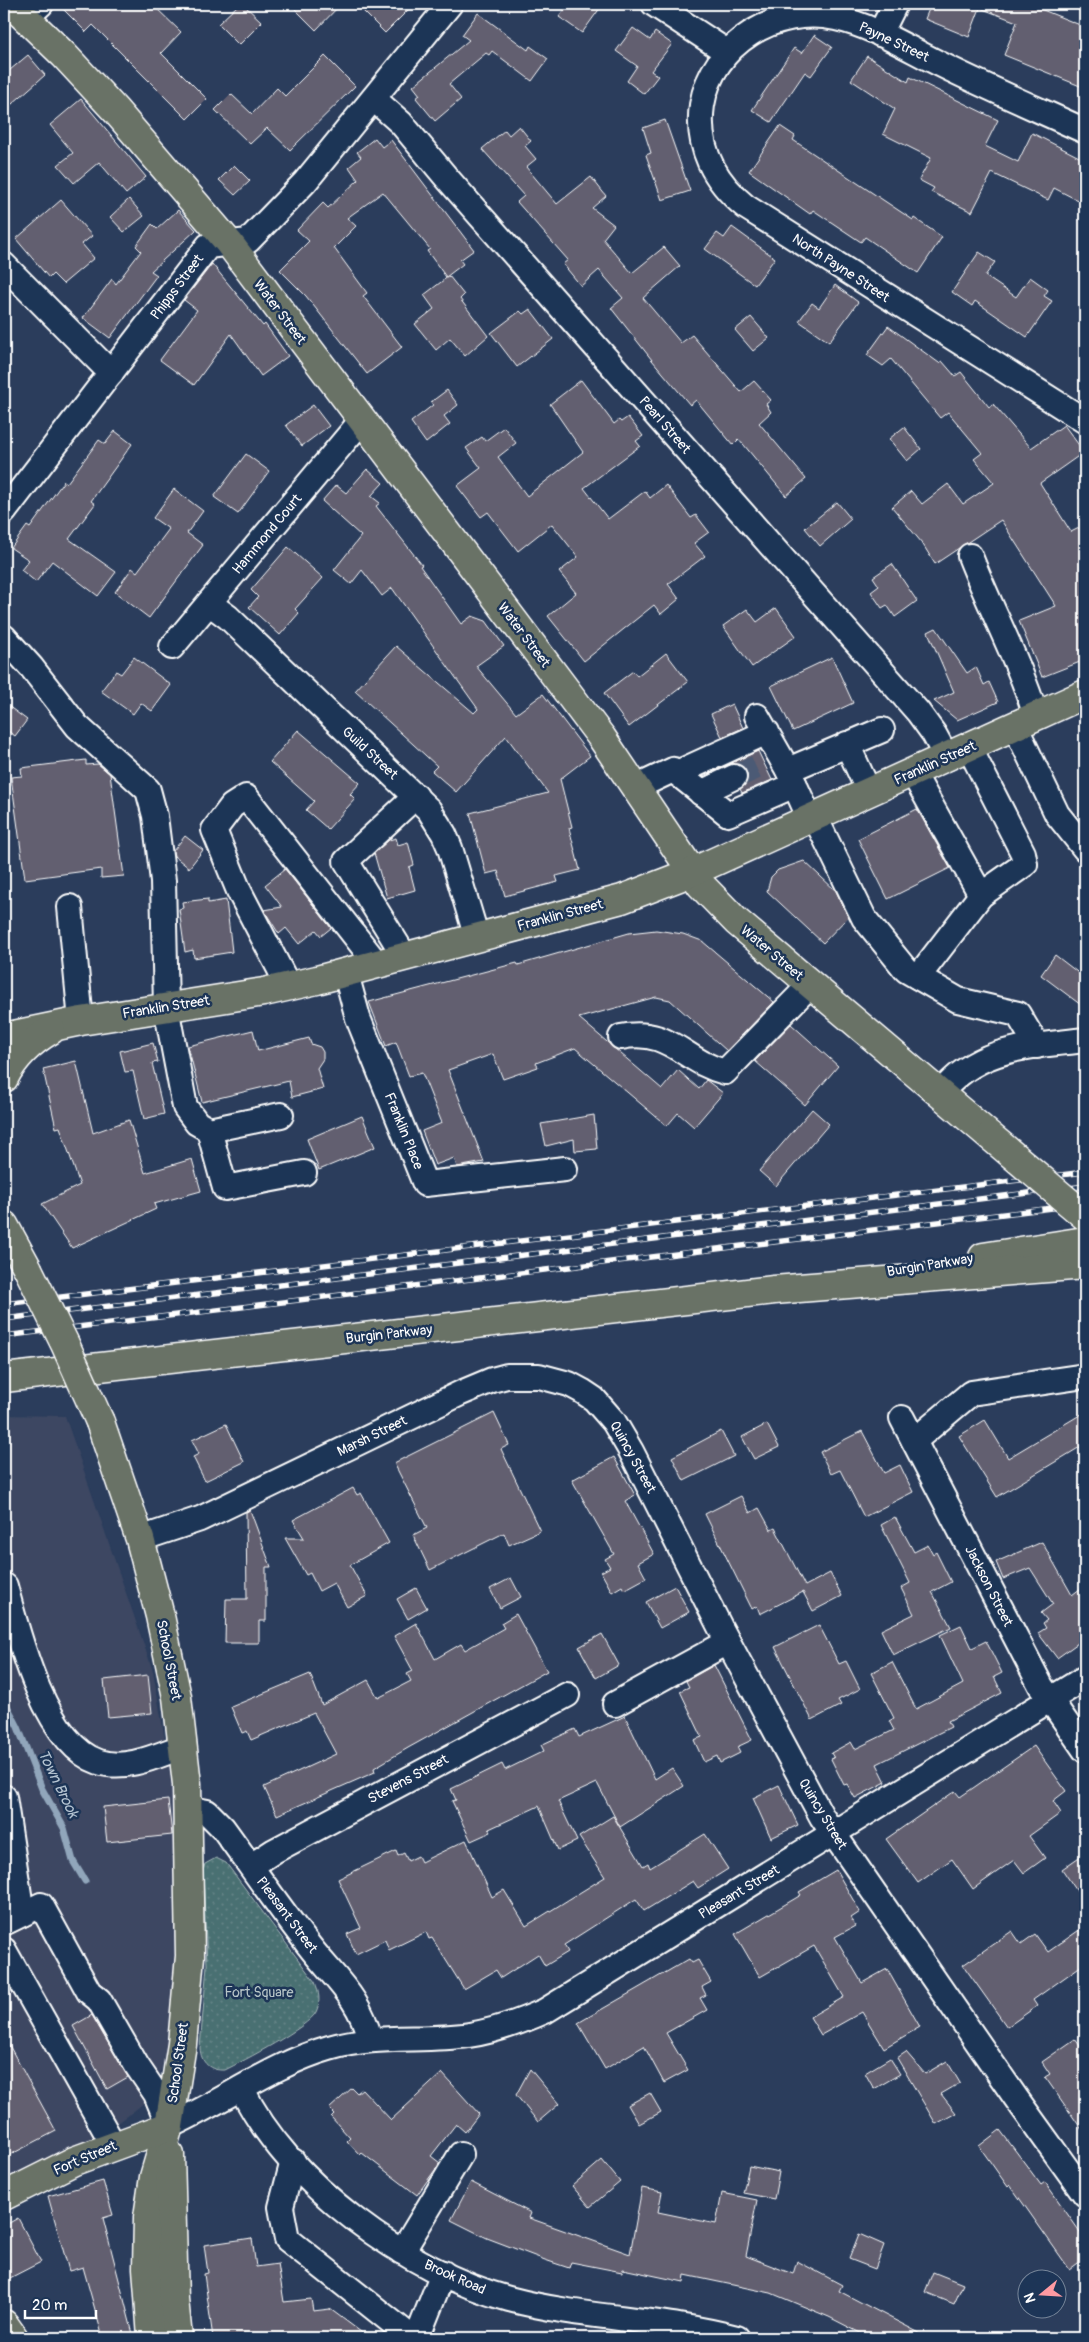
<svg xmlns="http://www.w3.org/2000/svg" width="1089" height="2342" font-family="Pangolin,sans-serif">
  <defs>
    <pattern id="park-dots" width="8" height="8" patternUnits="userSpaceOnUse" patternTransform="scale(1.25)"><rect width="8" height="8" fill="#4a6f72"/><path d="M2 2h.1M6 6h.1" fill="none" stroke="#658587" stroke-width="1.8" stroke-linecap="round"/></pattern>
  </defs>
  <rect width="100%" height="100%" fill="#2b3d5c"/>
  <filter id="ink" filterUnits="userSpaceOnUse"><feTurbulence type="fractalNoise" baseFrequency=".02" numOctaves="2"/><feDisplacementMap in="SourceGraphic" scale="10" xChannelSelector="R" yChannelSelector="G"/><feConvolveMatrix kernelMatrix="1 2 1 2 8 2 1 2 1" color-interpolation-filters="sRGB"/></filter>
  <g filter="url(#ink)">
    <polygon fill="#3c4762" points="4,1415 65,1416 153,1671 177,1809 185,2000 152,2097 82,2151 4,2191"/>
    <path fill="url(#park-dots)" stroke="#a4b7b8" d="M216,1858l10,5 89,119c4,10 6,20 1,30 -7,15 -73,49 -91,58 -15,1 -24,-7 -25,-22l7,-83 -4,-94 2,-7z"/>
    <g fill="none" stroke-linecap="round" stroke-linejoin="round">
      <polyline stroke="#91a6bb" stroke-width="7" points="4,1700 18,1727 42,1789 64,1828 73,1861 85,1881"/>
    </g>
    <g fill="#625e6f" stroke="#fff">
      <polygon points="58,4 152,4 181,32 161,53 207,99 187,119 93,25 86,32"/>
      <polygon points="239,4 243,4 262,22 239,45 218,24"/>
      <polygon points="290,4 341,4 316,30"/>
      <polygon points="356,4 414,4 385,33"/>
      <polygon points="569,4 603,4 582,33 559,17"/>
      <polygon points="931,4 1028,4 1085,27 1085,88 1004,55 1017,22 980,8 969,37 925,19"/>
      <polygon points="478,13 528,50 530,46 548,59 532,81 492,51 489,55 486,53 449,84 461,99 435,121 416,98 420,95 413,86 469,40 462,35"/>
      <polygon points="633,28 650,40 655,32 672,44 651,71 658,76 644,94 627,81 637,66 616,51"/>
      <polygon points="814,35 832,47 811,76 805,72 771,122 752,110 794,48 802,53"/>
      <polygon points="28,55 45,75 4,111 4,75"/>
      <polygon points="325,56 355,86 290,150 267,128 250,144 215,110 231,94 252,114 277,88 285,96"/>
      <polygon points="867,56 908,82 910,77 998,120 985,146 1018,162 1032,133 1085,160 1085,204 1054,188 1048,200 992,173 972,212 931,192 934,188 919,180 931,158 883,134 895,109 851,80"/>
      <polygon points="81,99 146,177 126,194 99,162 74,183 58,165 73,153 50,125"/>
      <polygon points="665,120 690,191 662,200 646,155 651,153 643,128"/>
      <polygon points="519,126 531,141 525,146 536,159 526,167 557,204 591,177 606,196 592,208 614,225 603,239 632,273 664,247 680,266 643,298 681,343 692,335 741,392 754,381 771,400 766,404 771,412 759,423 806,479 786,496 739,439 733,445 696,400 690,405 652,360 611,308 623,298 599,270 581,286 563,264 568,260 517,202 524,196 482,149 505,130 509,135"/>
      <polygon points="780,126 795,136 793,140 913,220 914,218 942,237 918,273 865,237 861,242 813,210 810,214 749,171"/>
      <polygon points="375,138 382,147 391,140 474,250 460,260 463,264 446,277 427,251 430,249 383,192 347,218 356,226 334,248 367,293 363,296 402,347 367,374 306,296 280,270 309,241 297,230 323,203 328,208 358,180 349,167 361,157 357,152"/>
      <polygon points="234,165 250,181 235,195 219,180"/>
      <polygon points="129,199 144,216 124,232 110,217"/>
      <polygon points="61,200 92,236 82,244 94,258 63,284 53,274 49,278 16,239"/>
      <polygon points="178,210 196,230 151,271 157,275 110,338 83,318 112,279 116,284 141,251 136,246 152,224 157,229"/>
      <polygon points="732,227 775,258 755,285 705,249 717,233 724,238"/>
      <polygon points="979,252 995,262 985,276 1016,297 1030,277 1048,290 1044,296 1052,301 1027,337 975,301 972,306 952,292"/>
      <polygon points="212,264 263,326 265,324 288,356 261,376 231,334 194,385 160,360 197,310 184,300"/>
      <polygon points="449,276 464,295 460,299 488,336 465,356 450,338 436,350 415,324 434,309 424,295"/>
      <polygon points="835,285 858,302 829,342 799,321 812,303 819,308"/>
      <polygon points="530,309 553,339 517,367 491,333 520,311 523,314"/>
      <polygon points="751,317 769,338 753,351 735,330"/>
      <polygon points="888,326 939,363 942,361 955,376 961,372 989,407 993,404 1031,448 1064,425 1084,452 1040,483 1071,532 1085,525 1085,660 1042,677 1019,621 1056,606 1001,520 935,564 922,543 892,507 911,491 922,504 948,484 963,504 994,483 974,459 982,453 948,412 940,418 891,359 883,366 867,355"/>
      <polygon points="581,380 614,424 619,420 621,422 628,417 643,436 636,441 640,446 584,488 608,519 645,491 650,498 666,485 691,518 696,515 709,532 694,543 705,556 668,584 679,599 661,614 654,605 584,661 548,616 576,593 559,572 578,557 552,524 518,551 488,512 481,517 457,486 481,468 466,448 482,437 485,441 504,427 516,443 498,457 527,496 583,452 550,404"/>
      <polygon points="447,390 458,405 444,416 450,424 426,443 411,422 433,405 431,402"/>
      <polygon points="313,405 329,426 302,446 286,425"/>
      <polygon points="904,427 921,449 907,461 889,439"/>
      <polygon points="115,431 132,444 91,501 95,504 69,539 116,572 98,596 52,561 36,582 21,570 29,560 11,548 27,526 30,528 64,481 67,483 99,440 105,444"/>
      <polygon points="246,454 269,471 238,514 214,497"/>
      <polygon points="367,469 383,483 371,496 380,503 376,506 422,565 420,566 461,624 472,616 486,621 504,646 476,666 516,714 543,694 590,756 560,779 572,827 569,828 580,870 556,876 558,882 505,896 498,871 486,874 470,813 548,793 506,736 456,792 432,771 437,766 355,691 396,646 474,713 478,709 392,588 382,596 362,570 351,584 334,570 361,536 322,501 336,485 346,493"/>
      <polygon points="174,489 203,511 187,533 203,545 149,618 115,592 132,568 137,572 169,529 153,518"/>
      <polygon points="837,502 851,519 820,546 805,528"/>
      <polygon points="288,547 323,578 295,609 299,613 280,635 249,607 258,597 251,590"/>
      <polygon points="892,564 917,601 895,617 887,605 882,608 871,592 879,586 873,577"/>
      <polygon points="776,608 796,636 752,667 723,626 747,609 757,622"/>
      <polygon points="936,628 967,673 976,667 984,685 989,682 998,702 957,720 934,701 954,692 928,632"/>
      <polygon points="666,653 688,682 629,727 604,693 633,671 637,676"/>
      <polygon points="134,657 171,685 152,711 141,703 133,714 101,691 116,671 121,674"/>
      <polygon points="832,657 853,703 793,731 771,686"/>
      <polygon points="4,703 27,720 15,736 4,728"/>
      <polygon points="732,704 743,728 722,737 711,714"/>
      <polygon points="298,730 360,783 350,794 355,799 328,829 306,810 314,801 270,762"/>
      <polygon points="758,751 772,780 742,793 740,789 746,784 747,771 741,765 729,764"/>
      <polygon points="86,760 86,765 98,764 110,774 124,876 101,878 101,869 25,879 11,777 22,776 21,768"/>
      <polygon points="917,809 950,868 888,899 858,839"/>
      <polygon points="185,836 203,850 189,868 174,856 173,851"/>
      <polygon points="396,838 398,845 408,842 414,865 409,867 415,890 387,898 374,853 389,840"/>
      <polygon points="804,861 836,891 848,917 823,943 767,891 771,877 778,870"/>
      <polygon points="285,869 331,928 321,936 316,930 299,944 286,928 279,934 264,910 282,907 265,885"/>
      <polygon points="208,899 208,903 226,900 232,952 194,958 193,950 185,952 179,909 183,908 182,902"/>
      <polygon points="656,930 683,934 702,941 774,1002 727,1051 670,1000 656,997 579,1018 662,1089 678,1070 699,1089 706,1080 723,1093 694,1127 678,1113 667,1126 575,1048 536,1063 538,1067 503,1079 493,1054 448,1070 484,1162 457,1167 454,1158 435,1165 422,1131 442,1123 422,1073 409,1076 396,1042 386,1046 369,1002 517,963 518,965 629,933"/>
      <polygon points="1055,955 1085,978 1085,1008 1041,975"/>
      <polygon points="791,1024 838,1066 805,1105 755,1061"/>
      <polygon points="253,1030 258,1051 309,1038 311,1044 320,1047 323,1052 323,1059 317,1068 323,1089 292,1097 289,1081 202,1102 188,1046"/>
      <polygon points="153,1043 158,1062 152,1063 164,1114 144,1119 133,1071 125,1072 120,1051"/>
      <polygon points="76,1061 93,1133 129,1120 145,1173 192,1159 201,1191 154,1204 156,1209 72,1248 42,1204 80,1185 60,1127 56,1128 43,1069"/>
      <polygon points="812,1109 829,1124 776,1186 759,1171"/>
      <polygon points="594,1115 597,1149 575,1151 574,1139 546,1146 541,1124"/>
      <polygon points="362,1116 375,1147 319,1170 307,1139"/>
      <polygon points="1085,1412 1085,1444 997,1497 959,1436 985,1420 1008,1458"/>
      <polygon points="494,1413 509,1445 501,1449 540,1531 509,1545 504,1533 430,1570 413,1535 427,1528 394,1463"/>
      <polygon points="226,1424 244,1462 205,1481 193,1457 199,1454 192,1440"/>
      <polygon points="767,1424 779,1447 754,1459 742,1437"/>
      <polygon points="721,1431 734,1456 684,1481 672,1457"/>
      <polygon points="862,1431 884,1473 900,1465 913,1492 864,1517 840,1470 831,1474 820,1452"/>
      <polygon points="614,1457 635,1495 625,1501 654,1554 638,1563 646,1578 624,1590 622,1586 612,1592 601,1572 610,1567 605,1559 614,1554 572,1480"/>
      <polygon points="353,1488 357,1495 361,1493 389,1543 350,1565 367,1596 347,1607 334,1583 319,1591 310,1573 306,1575 285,1538 304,1538 293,1520"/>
      <polygon points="741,1496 750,1513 759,1508 771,1530 775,1528 805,1586 830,1573 842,1596 813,1611 803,1592 760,1614 757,1606 752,1609 705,1514"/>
      <polygon points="250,1510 271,1567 266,1567 266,1621 259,1621 259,1643 225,1643 226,1599 247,1599 246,1512"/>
      <polygon points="895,1517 914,1552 928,1545 933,1554 936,1552 951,1582 932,1592 951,1627 893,1655 881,1630 914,1614 901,1588 910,1583 881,1525"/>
      <polygon points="1042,1542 1072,1595 1085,1585 1085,1638 1057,1658 1038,1633 1046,1628 1043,1623 1047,1620 1041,1613 1053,1604 1030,1568 1003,1579 996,1562"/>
      <polygon points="511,1578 521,1597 500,1608 490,1589"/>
      <polygon points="675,1586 689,1612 660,1628 646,1602"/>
      <polygon points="416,1588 427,1608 408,1619 397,1599"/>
      <polygon points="516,1614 547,1671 408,1748 374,1768 375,1772 277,1815 264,1787 336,1754 314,1713 251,1740 247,1731 242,1733 231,1707 310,1674 322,1705 368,1680 378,1698 411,1681 407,1674 413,1671 394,1636 416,1623 435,1659 461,1644 465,1650 504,1628 501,1623"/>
      <polygon points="819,1625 839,1664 846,1661 860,1689 838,1700 841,1705 812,1720 775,1647"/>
      <polygon points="961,1625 972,1648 986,1641 1002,1673 994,1677 1002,1693 948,1721 951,1727 877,1764 886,1782 855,1798 847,1784 844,1785 831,1759 834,1758 831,1753 851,1742 855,1749 894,1730 889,1721 894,1718 871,1673 892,1662 916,1709 963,1684 940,1635"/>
      <polygon points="602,1634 619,1665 596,1678 579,1647"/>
      <polygon points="714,1665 752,1740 737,1747 740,1753 720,1763 717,1756 704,1762 694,1740 702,1737 680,1691 689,1687 686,1681"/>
      <polygon points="148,1675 152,1713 108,1717 104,1680"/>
      <polygon points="625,1716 655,1779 672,1768 684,1786 620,1827 597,1783 558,1801 577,1841 558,1850 539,1806 489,1829 491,1832 471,1841 452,1801 456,1800 451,1789 502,1764 505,1770 544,1751 541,1745 575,1729 579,1737"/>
      <polygon points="1034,1746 1066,1791 1053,1801 1061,1813 1029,1836 1045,1858 1024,1873 1014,1860 973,1889 952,1859 918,1883 886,1839 955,1791 960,1797"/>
      <polygon points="779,1785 798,1825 771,1838 753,1798"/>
      <polygon points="168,1800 172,1835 107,1842 103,1807"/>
      <polygon points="613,1816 643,1866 648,1863 650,1868 705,1834 728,1869 698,1888 693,1881 644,1911 636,1899 564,1945 568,1952 545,1966 538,1954 501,1978 496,1970 464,1989 432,1938 429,1939 426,1932 389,1950 385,1940 356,1954 347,1934 361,1928 338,1879 396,1851 398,1856 404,1853 408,1861 418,1856 421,1862 466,1840 492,1897 504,1890 526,1926 605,1877 579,1837"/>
      <polygon points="1085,1853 1085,1903 1062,1869"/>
      <polygon points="836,1870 860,1912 851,1918 855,1926 835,1937 862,1983 887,1969 920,2027 884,2048 862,2012 821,2035 810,2017 844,1997 814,1946 760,1977 735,1934 801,1895 799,1892"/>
      <polygon points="1085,1926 1085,1963 1033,2000 1037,2006 1007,2027 963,1965 1012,1931 1021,1944 1035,1934 1048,1952"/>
      <polygon points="689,1959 692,1963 698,1960 711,1982 702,1987 706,1995 700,1998 707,2010 666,2033 688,2070 664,2083 644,2046 605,2069 578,2023"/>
      <polygon points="92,2015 128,2077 107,2089 73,2026"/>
      <polygon points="4,2036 56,2131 4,2158"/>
      <polygon points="1075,2039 1085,2053 1085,2134 1045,2077 1050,2074 1042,2062"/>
      <polygon points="906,2052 925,2074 947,2061 960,2083 941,2094 956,2113 936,2124 897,2058"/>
      <polygon points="890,2058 900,2074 874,2089 865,2073"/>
      <polygon points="530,2069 559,2104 538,2122 516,2095"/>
      <polygon points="442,2073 479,2114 465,2132 456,2124 431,2156 440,2163 417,2195 362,2153 360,2155 347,2141 350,2138 331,2117 334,2114 329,2109 352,2088 357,2093 362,2089 391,2120"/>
      <polygon points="650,2093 661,2112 639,2124 628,2105"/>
      <polygon points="1000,2130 1041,2185 1045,2182 1085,2239 1085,2259 1070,2270 1010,2185 1008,2187 979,2146"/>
      <polygon points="602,2160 620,2182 590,2207 572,2186"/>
      <polygon points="749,2166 779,2172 774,2199 743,2193"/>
      <polygon points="103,2181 113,2215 103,2218 134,2338 103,2338 83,2267 69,2271 48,2196"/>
      <polygon points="471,2182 531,2213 529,2218 630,2254 642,2188 662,2192 658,2212 716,2224 722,2193 757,2200 746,2256 793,2274 797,2261 842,2285 839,2291 929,2338 870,2338 829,2317 771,2293 685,2275 684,2282 623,2269 622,2272 571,2262 569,2268 545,2260 487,2238 451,2220"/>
      <polygon points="18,2218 41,2262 4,2281 4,2226"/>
      <polygon points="859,2234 884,2245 875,2269 849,2259"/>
      <polygon points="252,2238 256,2267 278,2264 284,2302 311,2299 313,2311 330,2309 369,2338 213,2338 204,2274 208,2273 204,2245"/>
      <polygon points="933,2272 963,2284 954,2304 925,2292"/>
    </g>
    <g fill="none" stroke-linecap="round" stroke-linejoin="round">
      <polyline stroke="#4b5a74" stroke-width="24" stroke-dasharray="24 12" stroke-linecap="butt" points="734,777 764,764"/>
      <defs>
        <g id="minor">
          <polyline points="654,4 727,52"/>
          <polyline points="26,18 41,4"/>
          <polyline points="880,34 895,4"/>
          <polyline points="374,99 401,123 446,177 918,712 934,734 947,758"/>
          <path d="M1085,131c-48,-22 -97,-43 -145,-67 -33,-16 -67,-38 -104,-46 -59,-13 -124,25 -134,87 -6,42 12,76 44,102l339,214"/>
          <polyline points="4,265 111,373"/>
          <polyline points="4,512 208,246 248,241 305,182 450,4"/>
          <path d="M970,556c21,54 49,105 66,160"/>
          <polyline points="209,603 228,617 429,810 444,834 450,848 477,938"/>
          <polyline points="4,637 32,668 77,726 148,790 155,816 163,881 166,1007 185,1107 197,1123 209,1130 225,1188 304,1173"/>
          <polyline points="172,647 362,420"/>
          <polyline points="757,716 788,770 810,819"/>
          <polyline points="1015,726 1057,814 1085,849"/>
          <polyline points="847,744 869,792"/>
          <polyline points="788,770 882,730"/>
          <polyline points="677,773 767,732"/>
          <polyline points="913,773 981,895"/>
          <polyline points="637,787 673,770 728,814 795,785"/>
          <polyline points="701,793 734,777"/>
          <polyline points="815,817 864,918 906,970 958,1000 1018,1014 1037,1046"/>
          <polyline points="70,907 81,1021"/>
          <polyline points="405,957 346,861 416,796"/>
          <polyline points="346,974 358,1018 425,1184 565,1169"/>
          <polyline points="918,977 981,895 1025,864 1023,853 969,747"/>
          <polyline points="289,987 239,891 214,830 232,806 246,797 377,964"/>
          <path d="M621,1037c49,-10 63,25 104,35l85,-87"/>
          <path d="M940,1094c38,-48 89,-47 145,-54"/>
          <polyline points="209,1130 281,1115"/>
          <polyline points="902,1418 1041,1686 1085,1750"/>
          <polyline points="914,1441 971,1393 1085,1376"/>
          <polyline points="140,1539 200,1519 461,1393 492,1380 507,1376 539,1376 569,1384 582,1391 594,1399 614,1422 631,1451 720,1627 822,1817 1016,2098 1085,2194"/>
          <path d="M5,1586c13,49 40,158 94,176 28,9 59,-7 85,-16"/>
          <polyline points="615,1704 728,1642"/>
          <polyline points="4,1797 22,1914"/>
          <path d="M187,1808l20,4 16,16c27,37 53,75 81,111 25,35 56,56 66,101"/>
          <polyline points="251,1866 274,1851 567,1695"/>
          <path d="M4,1923l37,-18 48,87 10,8 38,66 19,28 13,32c54,-24 104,-62 160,-78 48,-14 92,-6 140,-13 26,-4 51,-13 76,-24l540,-333"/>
          <polyline points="4,1950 114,2146"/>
          <path d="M242,2089c45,95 167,183 267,210 75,20 153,19 228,39"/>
          <polyline points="293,2161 281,2207 287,2239 412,2338"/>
          <polyline points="402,2252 461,2154"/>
          <polyline points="417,2338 443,2273"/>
        </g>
        <g id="major">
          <polyline points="11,4 64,55 116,111 229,243 602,738 701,885 737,922 990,1136"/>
          <polyline points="4,1037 81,1021 264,992 317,980 622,899 692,872 1085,694"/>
          <path d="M4,1078c10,-20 28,-37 47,-48"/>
          <polyline points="4,1225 28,1269"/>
          <polyline points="983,1257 1085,1241"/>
          <polyline points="4,1378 774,1290 1085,1265"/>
          <polyline points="100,1422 140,1539 160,1616 177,1697 187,1784 190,1956 182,2044 169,2126 154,2177 148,2217 147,2268 152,2338"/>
          <polyline points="170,2155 174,2299 178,2338"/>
          <polyline points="4,2196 74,2161 169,2126"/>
          <polyline points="4,2324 14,2338"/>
        </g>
      </defs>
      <use href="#minor" stroke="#fff" stroke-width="28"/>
      <use href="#major" stroke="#fff" stroke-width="31"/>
      <use href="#minor" stroke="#1d3557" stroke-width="24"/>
      <use href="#major" stroke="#697266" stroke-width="28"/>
      <defs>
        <g id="rail">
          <polyline points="4,1304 1085,1172"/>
          <polyline points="4,1319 1085,1186"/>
          <polyline points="4,1336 1085,1204"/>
        </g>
      </defs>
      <use href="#rail" stroke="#fff" stroke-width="5.5"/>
      <use href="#rail" stroke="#1d3557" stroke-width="4" stroke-dasharray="11" stroke-linecap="butt"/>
      <defs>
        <g id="major-bridge">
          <polyline points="990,1136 1085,1216"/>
          <polyline points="28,1269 65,1344 100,1422"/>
        </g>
      </defs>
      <use href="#major-bridge" stroke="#fff" stroke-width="31" stroke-linecap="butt"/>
      <use href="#major-bridge" stroke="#697266" stroke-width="28"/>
    </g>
  </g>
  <g text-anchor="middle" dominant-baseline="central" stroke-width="5" stroke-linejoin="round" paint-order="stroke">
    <g font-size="14" fill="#fff" stroke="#1d3557">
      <text transform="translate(894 42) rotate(25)">Payne Street</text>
      <text transform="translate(841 268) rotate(33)">North Payne Street</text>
      <text transform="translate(177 287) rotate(-53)">Phipps Street</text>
      <text transform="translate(280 312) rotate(53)">Water Street</text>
      <text transform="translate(665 425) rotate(49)">Pearl Street</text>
      <text transform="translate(267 534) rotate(-50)">Hammond Court</text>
      <text transform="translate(524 635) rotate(53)">Water Street</text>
      <text transform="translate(370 753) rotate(43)">Guild Street</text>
      <text transform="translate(935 763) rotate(-24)">Franklin Street</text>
      <text transform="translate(560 915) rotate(-15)">Franklin Street</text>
      <text transform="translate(772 953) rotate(40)">Water Street</text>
      <text transform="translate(166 1007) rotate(-9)">Franklin Street</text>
      <text transform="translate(404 1131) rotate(68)">Franklin Place</text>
      <text transform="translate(930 1265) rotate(-9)">Burgin Parkway</text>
      <text transform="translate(389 1334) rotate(-6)">Burgin Parkway</text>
      <text transform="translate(372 1436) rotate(-26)">Marsh Street</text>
      <text transform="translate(633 1457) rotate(61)">Quincy Street</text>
      <text transform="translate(989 1586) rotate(63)">Jackson Street</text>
      <text transform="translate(169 1660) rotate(79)">School Street</text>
      <text transform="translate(408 1779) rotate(-28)">Stevens Street</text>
      <text transform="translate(823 1814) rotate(59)">Quincy Street</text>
      <text transform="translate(739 1892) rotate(-31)">Pleasant Street</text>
      <text transform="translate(287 1915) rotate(53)">Pleasant Street</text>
      <text transform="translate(178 2063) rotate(-82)">School Street</text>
      <text transform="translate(85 2158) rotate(-23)">Fort Street</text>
      <text transform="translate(455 2277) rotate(24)">Brook Road</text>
    </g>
    <g font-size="14" fill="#b7c5c7" stroke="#1d3557">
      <text x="259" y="1992">Fort Square</text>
    </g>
    <g font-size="15" font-style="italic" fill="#b5c4d2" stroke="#1d3557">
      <text transform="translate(58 1784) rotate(64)">Town Brook</text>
    </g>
  </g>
  <rect width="1089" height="2342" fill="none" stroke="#1d3557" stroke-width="20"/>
  <rect x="10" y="10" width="1069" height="2322" fill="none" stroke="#fff" stroke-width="2" filter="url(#ink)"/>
  <g transform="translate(1042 2294) rotate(252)"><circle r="24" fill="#1d3557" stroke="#77869a"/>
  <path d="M0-4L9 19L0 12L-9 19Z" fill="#ff9aa2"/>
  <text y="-8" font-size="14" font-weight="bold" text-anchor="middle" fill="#ffffff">N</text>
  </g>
  <path d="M25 2310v8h71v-8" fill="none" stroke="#ffffff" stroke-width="2.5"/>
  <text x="32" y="2310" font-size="15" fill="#ffffff" stroke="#1d3557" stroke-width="4" paint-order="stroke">20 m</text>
</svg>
